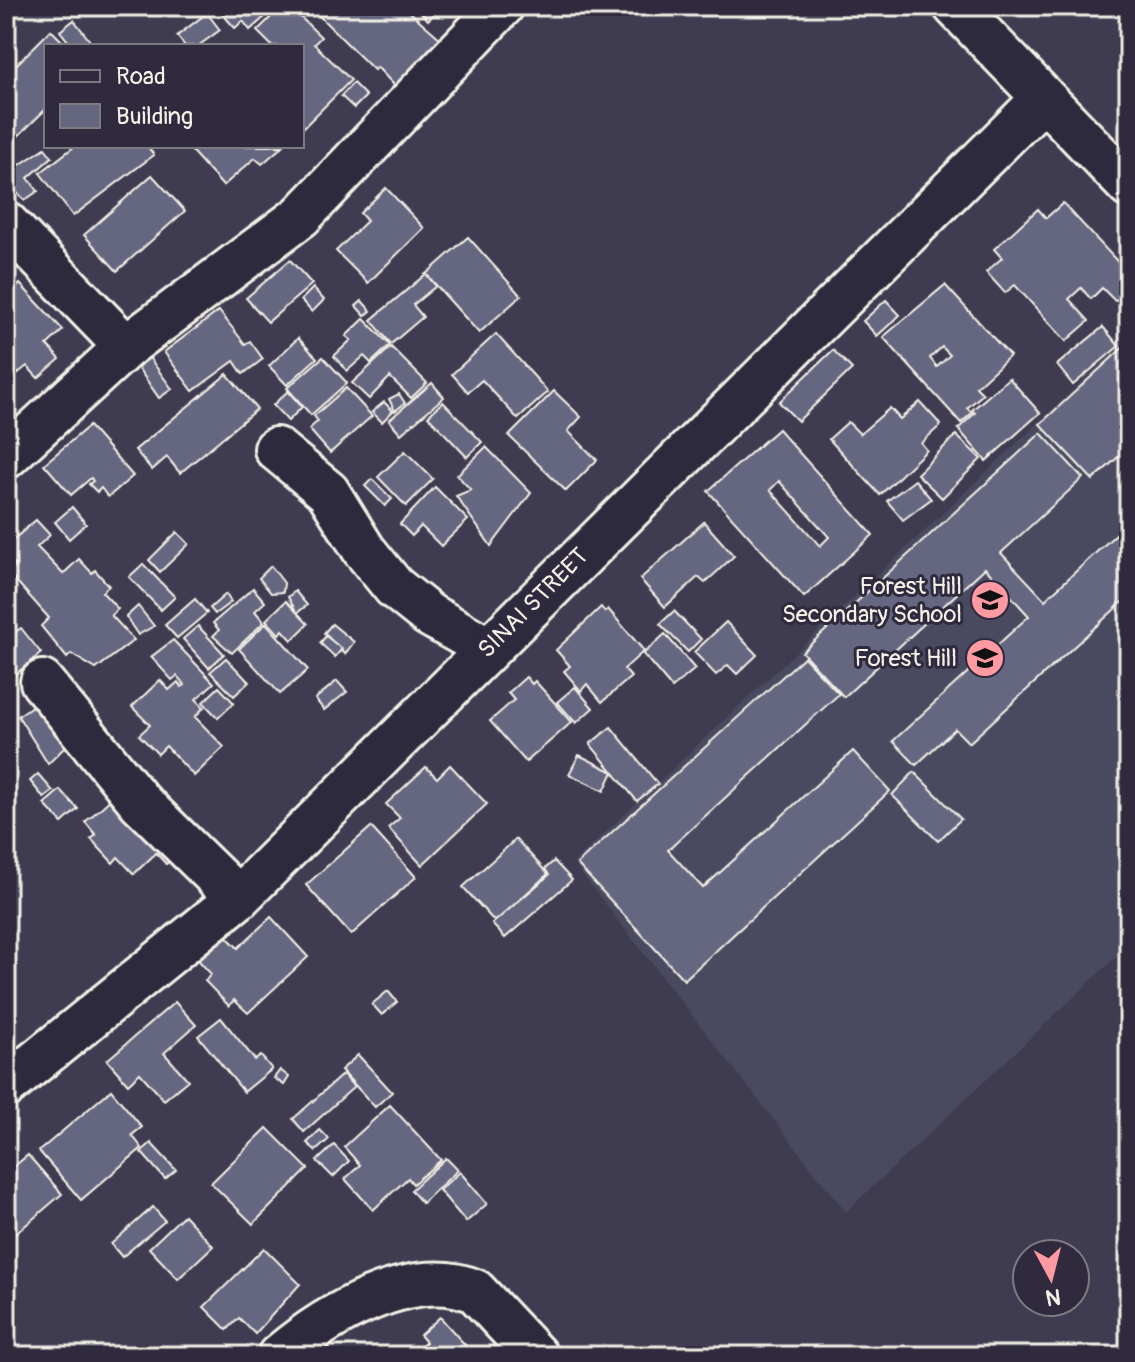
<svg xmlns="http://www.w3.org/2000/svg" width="1135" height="1362" font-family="Pangolin,sans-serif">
  <rect width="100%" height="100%" fill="#3f3c51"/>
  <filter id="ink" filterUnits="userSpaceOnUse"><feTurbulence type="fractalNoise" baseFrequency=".0125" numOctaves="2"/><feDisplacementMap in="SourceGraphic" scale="16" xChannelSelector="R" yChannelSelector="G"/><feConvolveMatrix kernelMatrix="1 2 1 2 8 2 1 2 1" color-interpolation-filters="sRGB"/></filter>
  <g filter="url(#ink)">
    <polygon fill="#4a495f" points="1129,337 1129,945 846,1212 573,863"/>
    <g fill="#656680" stroke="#f4f1e8" stroke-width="2" fill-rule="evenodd">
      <polygon points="219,6 277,6 250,30 243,21 235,28 217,8"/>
      <polygon points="282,6 289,6 321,37 314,44 351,80 302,129 302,46 272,46 257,31"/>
      <polygon points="309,6 403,6 442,40 395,86 377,67 374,70"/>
      <polygon points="415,6 442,6 428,20"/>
      <polygon points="207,13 220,30 198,46 185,46 177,36"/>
      <polygon points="74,20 90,41 84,46 72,46 60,31"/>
      <polygon points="51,30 67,46 46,46 46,109 15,139 6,130 6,75"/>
      <polygon points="353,83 366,96 354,108 341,96"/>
      <polygon points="75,146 147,146 154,155 73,216 40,173"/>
      <polygon points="187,146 283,146 262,164 255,158 223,186"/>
      <polygon points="45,148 52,157 28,178 38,191 25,200 6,183 6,174"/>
      <polygon points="152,175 185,211 117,271 84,235"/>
      <polygon points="386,188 424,228 368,283 336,251 367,221 360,213"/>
      <polygon points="1063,203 1129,274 1129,289 1115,301 1102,288 1091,299 1081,288 1069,299 1089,321 1066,341 1015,285 1005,293 986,272 1002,258 994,249 1038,209 1046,218"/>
      <polygon points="468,237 521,296 479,333 426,274"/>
      <polygon points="290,260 312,284 268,322 246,298"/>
      <polygon points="426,274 436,286 413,305 423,317 391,344 371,320"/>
      <polygon points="20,284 63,330 47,345 60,359 38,378 27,366 6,383 6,297"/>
      <path d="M945,285l65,71 -34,31 7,7 -16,14 5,5 -11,10 -78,-86zM942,347l8,8 -13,12 -7,-9z"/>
      <polygon points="313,288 324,300 312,312 301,300"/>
      <polygon points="886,300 900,315 877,336 863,321"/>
      <polygon points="362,301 371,311 365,316 356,306"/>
      <polygon points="219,311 245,344 250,341 263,359 243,374 234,361 193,391 164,352"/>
      <polygon points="364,319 390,345 371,363 364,356 347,371 334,356 351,340 346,336"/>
      <polygon points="1103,327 1119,346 1073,385 1057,365"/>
      <polygon points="496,334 548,392 518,419 482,380 468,392 452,374"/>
      <polygon points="298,338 317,358 287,385 269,366"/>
      <polygon points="1129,342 1129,406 1120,414 1129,423 1129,447 1093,480 1040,424"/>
      <polygon points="391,347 427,383 411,398 390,377 369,399 352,383"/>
      <polygon points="833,350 852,369 798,421 779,402"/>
      <polygon points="146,353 172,389 159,398 134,362"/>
      <polygon points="323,357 347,383 311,415 287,388"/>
      <polygon points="227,374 257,409 180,473 167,457 152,470 135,450"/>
      <polygon points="1009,378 1040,413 986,461 958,429 975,413 972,410"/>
      <polygon points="432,383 444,397 401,434 389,420"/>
      <polygon points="346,388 372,416 330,453 309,429 318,421 314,416"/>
      <polygon points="288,391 302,407 288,421 273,405"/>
      <polygon points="554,391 581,417 568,431 597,460 566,491 509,436"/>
      <polygon points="399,394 405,403 395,411 389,399"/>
      <polygon points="384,402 393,411 382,422 372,412"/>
      <polygon points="443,402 482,442 467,457 428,416"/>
      <polygon points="920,402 941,425 921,443 927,450 880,495 829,439 848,422 860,434 890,408 900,419"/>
      <polygon points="89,426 133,476 108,497 101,488 97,492 89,484 93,481 91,478 71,495 44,464"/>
      <path d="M778,429l95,106 -69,62 -96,-106zM779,481l50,56 -9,9 -50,-56z"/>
      <polygon points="1041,433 1083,478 1001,553 1045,600 1129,522 1129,596 969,743 955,729 916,765 893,741 1029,616 985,568 844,697 802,652"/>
      <polygon points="956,435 981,459 942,498 917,474"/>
      <polygon points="486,447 531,493 491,546 456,496 471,490 457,475"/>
      <polygon points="405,451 433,479 406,506 378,477"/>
      <polygon points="372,479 392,499 385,506 365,486"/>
      <polygon points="915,480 931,499 903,520 887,501"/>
      <polygon points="435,487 468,520 441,546 421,526 412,536 400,524"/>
      <polygon points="72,507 86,524 69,539 55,522"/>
      <polygon points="36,520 50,535 37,547 63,574 79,559 92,573 95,570 109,586 102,592 118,609 111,615 134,640 96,669 71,654 67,658 41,626 49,618 9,573 16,566 6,555 6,546"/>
      <polygon points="704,522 734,556 705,583 698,577 665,607 640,579"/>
      <polygon points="177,532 189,544 160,572 149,560"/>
      <polygon points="143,564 175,597 161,610 129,577"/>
      <polygon points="271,566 284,583 283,592 271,593 259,578"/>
      <polygon points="253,588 265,602 255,611 264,622 232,653 213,636 219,630 213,623"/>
      <polygon points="295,591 307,605 297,613 288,597"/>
      <polygon points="226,594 231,602 215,614 210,608"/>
      <polygon points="195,599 207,613 177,638 165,625"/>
      <polygon points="286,601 308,624 292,640 283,630 279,634 266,620"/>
      <polygon points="138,606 154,626 138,635 126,617"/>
      <polygon points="601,607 605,612 608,609 644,651 624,669 631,677 602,702 587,684 581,691 564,671 570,666 556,650"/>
      <polygon points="674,611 701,639 688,652 660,624"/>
      <polygon points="726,622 757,655 737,674 728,665 716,675 694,652"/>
      <polygon points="266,623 308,670 280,694 239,649"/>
      <polygon points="332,624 354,642 345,654 324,633"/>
      <polygon points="198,626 224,654 209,668 183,639"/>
      <polygon points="21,628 41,653 11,678 6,672 6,634 8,637"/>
      <polygon points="665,634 695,669 672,688 643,654"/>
      <polygon points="326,636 342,649 335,657 320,643"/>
      <polygon points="173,640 214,683 196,699 204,707 195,717 224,747 194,776 166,746 158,754 139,735 150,725 132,707 160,680 169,690 178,682 182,687 185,685 177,676 172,680 151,657"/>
      <polygon points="804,657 839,694 668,850 703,888 853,751 890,791 684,980 577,864"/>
      <polygon points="226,658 249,682 234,696 210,672"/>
      <polygon points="526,677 532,684 535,681 572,722 526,762 490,721 514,700 508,693"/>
      <polygon points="337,681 347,692 324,710 315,699"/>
      <polygon points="219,687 234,703 218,718 203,702"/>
      <polygon points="575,687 593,708 576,723 557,702"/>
      <polygon points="39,701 73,739 48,764 18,716"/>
      <polygon points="611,727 658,784 637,801 590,744"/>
      <polygon points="579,755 613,772 604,791 569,774"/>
      <polygon points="450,765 487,804 422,865 388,828 400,818 386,804 426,767 437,778"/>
      <polygon points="914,772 961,819 938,841 892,795"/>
      <polygon points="38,774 53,791 44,798 30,781"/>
      <polygon points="60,790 78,809 62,823 44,804"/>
      <polygon points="112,798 153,831 146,839 158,828 180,852 166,864 156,853 134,874 118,857 113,863 91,839 96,835 85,822"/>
      <polygon points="371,827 416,877 351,935 306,885"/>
      <polygon points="516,839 548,874 495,922 463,887"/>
      <polygon points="554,861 572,880 505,938 492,924 549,875 545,869"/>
      <polygon points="271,917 308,957 248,1013 234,1000 229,1006 205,981 211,974 191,952 217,927 238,948"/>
      <polygon points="388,991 397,1002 382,1015 372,1004"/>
      <polygon points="175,1002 196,1025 164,1053 188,1080 164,1100 140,1073 128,1084 107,1060"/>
      <polygon points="221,1018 255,1060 261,1056 272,1069 244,1092 198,1036"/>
      <polygon points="358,1055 392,1092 375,1107 341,1070"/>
      <polygon points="280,1070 289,1077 284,1085 274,1078"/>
      <polygon points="343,1074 354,1087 304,1132 293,1119"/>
      <polygon points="111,1090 142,1127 132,1135 142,1148 81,1200 39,1151"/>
      <polygon points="390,1105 441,1160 413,1184 408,1178 373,1210 345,1179 360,1165 344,1147"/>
      <polygon points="267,1128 308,1169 253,1224 211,1183"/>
      <polygon points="320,1130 329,1139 316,1151 307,1143"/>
      <polygon points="151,1143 176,1170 165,1179 141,1152"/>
      <polygon points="334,1145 349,1161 333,1177 317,1161"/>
      <polygon points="28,1155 62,1194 6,1242 6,1173"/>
      <polygon points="446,1158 458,1170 422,1203 411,1190"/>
      <polygon points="460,1172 487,1204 466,1222 439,1190"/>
      <polygon points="153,1207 165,1221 122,1257 111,1244"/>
      <polygon points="184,1215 213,1246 178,1279 149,1248"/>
      <polygon points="264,1248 300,1284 255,1334 239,1318 227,1330 204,1307"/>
      <polygon points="440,1317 475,1356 411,1356 426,1342 420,1335"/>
    </g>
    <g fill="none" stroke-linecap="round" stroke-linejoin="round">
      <defs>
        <g id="minor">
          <polyline points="955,6 1129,186"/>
          <polyline points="6,223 126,347"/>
          <polyline points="276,449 328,492 364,550 394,587 429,615 487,648"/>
          <polyline points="6,457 126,347 301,216 502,6"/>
          <polyline points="42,682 140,802 238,898"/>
          <polyline points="6,1086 238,898 1042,100"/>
          <path d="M279,1356c47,-40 134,-92 196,-65l61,65"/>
        </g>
      </defs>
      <use href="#minor" stroke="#f4f1e8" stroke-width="48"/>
      <use href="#minor" stroke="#2f2a3d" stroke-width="42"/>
    </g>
  </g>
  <defs>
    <symbol id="school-disc" viewBox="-11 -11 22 22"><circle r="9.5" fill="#ff9aa2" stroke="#2f2a3d"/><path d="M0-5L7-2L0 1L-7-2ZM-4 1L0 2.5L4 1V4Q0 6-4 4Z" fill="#111"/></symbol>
  </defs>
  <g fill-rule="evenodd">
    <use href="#school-disc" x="968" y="578" width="44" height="44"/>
    <use href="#school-disc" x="963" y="636" width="44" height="44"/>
  </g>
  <g text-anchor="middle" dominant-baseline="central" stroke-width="6" stroke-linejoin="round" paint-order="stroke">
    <g font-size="24" fill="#f4f1e8" stroke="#2f2a3d" text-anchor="end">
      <text x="962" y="586">Forest Hill<tspan x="962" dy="28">Secondary School</tspan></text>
      <text x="957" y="658">Forest Hill</text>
    </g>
    <g font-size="24" fill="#f4f1e8" stroke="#2f2a3d">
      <text transform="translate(533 603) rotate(-45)">SINAI STREET</text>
    </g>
  </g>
  <rect width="1135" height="1362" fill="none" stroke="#2f2a3d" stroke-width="32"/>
  <rect x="16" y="16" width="1103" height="1330" fill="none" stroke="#f4f1e8" stroke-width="3" filter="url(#ink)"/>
  <rect x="44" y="44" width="260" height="104" fill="#2f2a3d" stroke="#7e7a81" stroke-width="2"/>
  <rect x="60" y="70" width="40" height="12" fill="#2f2a3d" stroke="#7e7a81" stroke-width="2"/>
  <text x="116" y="84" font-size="24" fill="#f4f1e8">Road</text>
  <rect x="60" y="104" width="40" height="24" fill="#656680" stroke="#7e7a81" stroke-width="2"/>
  <text x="116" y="124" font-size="24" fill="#f4f1e8">Building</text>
  <g transform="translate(1051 1278) rotate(173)"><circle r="38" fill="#2f2a3d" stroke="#7e7a81" stroke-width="2"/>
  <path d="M0-6L14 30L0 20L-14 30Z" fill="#ff9aa2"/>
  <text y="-12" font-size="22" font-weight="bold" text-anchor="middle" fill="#f4f1e8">N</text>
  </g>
</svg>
